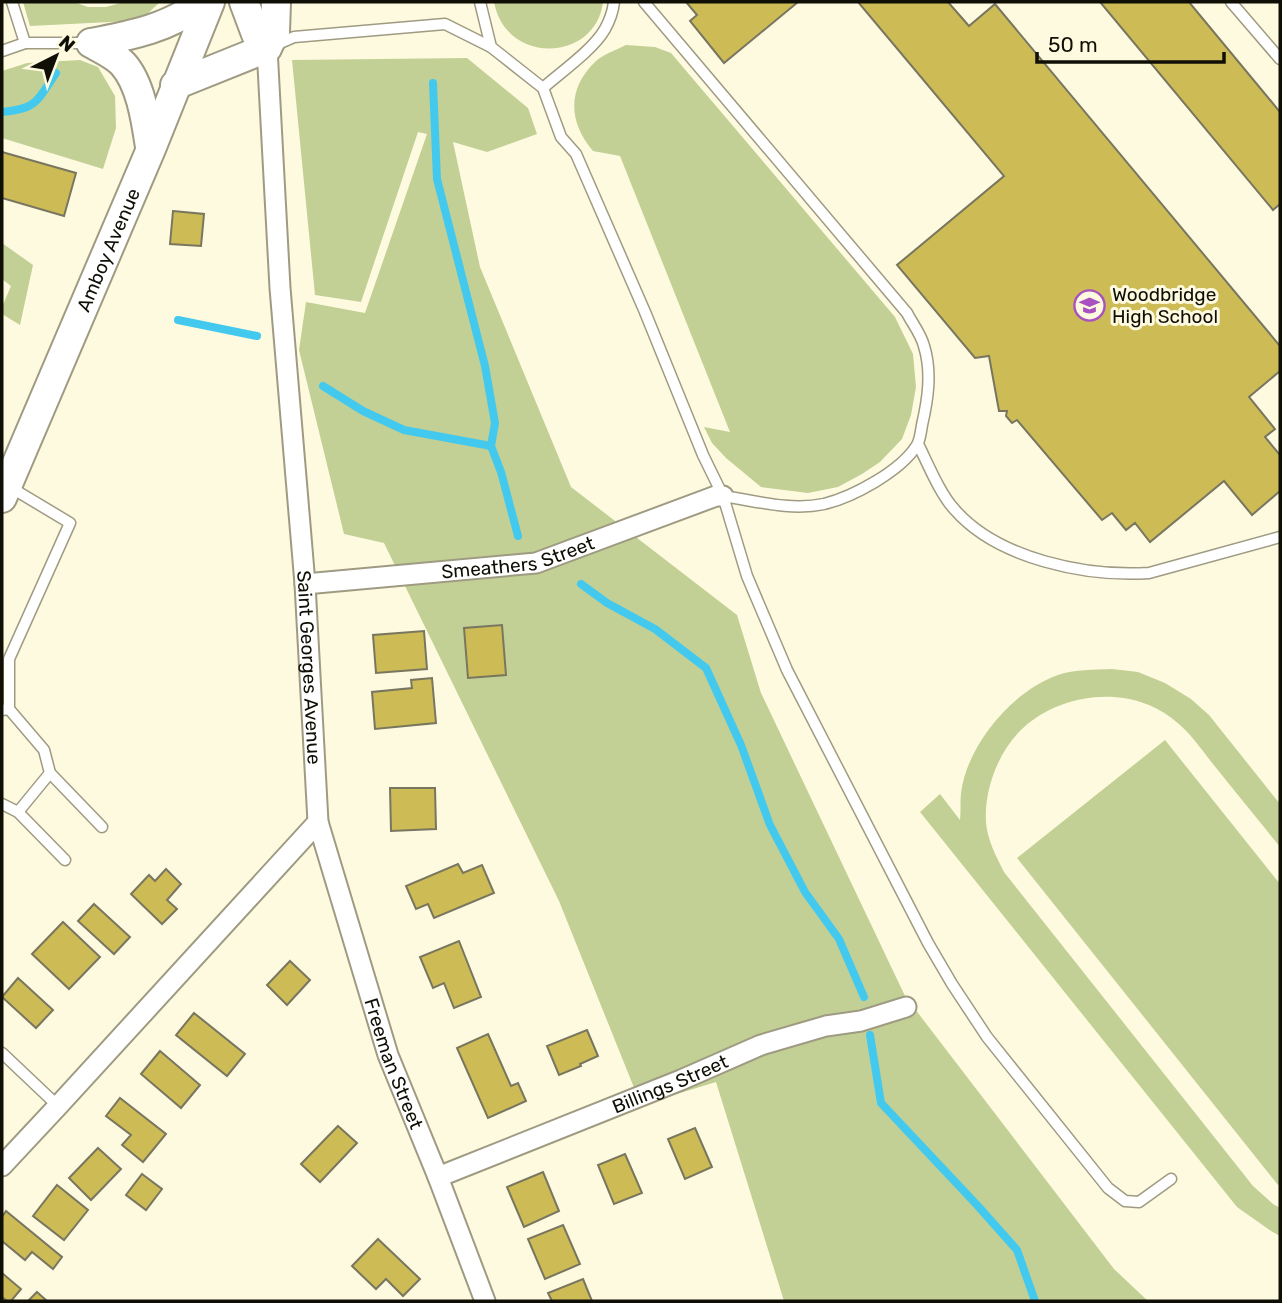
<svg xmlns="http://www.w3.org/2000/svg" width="1282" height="1303" font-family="Rubik,sans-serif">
  <rect width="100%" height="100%" fill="#fefae0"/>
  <g fill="#c2d095">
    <polygon points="23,2 74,2 88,7 106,7 124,2 160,2 145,16 130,21 30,26"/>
    <path d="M494,2h109c-7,60 -97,64 -109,0z"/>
    <path d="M626,45l29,2 16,6 224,264 18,37 3,33 -5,28 -9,24 -22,23 -18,12 -24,13 -30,6 -47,-6 -35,-29 -14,-15 -8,-16 26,5 -110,-276 -27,-5c-25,-29 -26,-63 3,-90 8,-7 20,-11 30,-16z"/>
    <polygon points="467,58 528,108 537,134 487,152 453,142 480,267 571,487 737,615 761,693 905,996 1114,1269 1148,1301 784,1301 716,1082 641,1105 559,901 384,543 344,534 299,350 306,302 365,313 427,134 418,132 361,302 315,295 292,60"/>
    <polygon points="80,60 98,67 115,96 116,128 103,169 2,138 2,71 27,63"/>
    <polygon points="2,243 33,265 20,325 2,314 2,307 11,286 2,279"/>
    <path d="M1112,669l26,3 27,11 26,16 18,16 71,89v43c-22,-28 -45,-55 -67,-83 -12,-15 -24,-33 -39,-44 -7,-6 -19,-13 -28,-16 -40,-16 -93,-5 -124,25 -24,23 -38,61 -36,93 1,17 10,34 18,50l249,314 20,18 7,4v28l-9,-5 -34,-24 -317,-395 20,-18 20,26c1,-9 0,-18 1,-27 6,-48 51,-102 97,-118 17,-6 36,-5 54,-6z"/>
    <polygon points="1165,740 1280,884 1280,1183 1278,1185 1017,858"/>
  </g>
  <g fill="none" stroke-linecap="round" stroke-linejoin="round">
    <g stroke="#44c9ee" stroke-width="8">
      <polyline points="433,83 437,179 485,366 495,423 491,446 501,472 518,536"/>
      <path d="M2,112c35,-3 35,-11 54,-39"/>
      <polyline points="178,320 257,336"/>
      <polyline points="323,386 363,411 404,430 491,446"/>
      <polyline points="581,584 607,603 655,629 706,668 741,745 770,825 805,892 839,939 864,997"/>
      <polyline points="870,1035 881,1103 977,1205 1017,1250 1035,1301"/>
    </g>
  </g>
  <g fill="#cdbb56" stroke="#79765f" stroke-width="2">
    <polygon points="686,2 798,2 724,63 690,21 697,15"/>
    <polygon points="858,2 948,2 969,26 995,4 1280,346 1280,371 1249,397 1275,429 1265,437 1280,455 1280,491 1252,515 1224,481 1150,542 1135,523 1126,530 1112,513 1102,520 1017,420 1012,423 1006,416 1007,411 999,411 989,356 975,358 897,265 1004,176"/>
    <polygon points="1100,2 1189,2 1280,112 1280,204 1273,210"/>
    <polygon points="2,152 76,173 64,216 2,198"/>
    <polygon points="173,211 204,214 201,246 170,244"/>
    <polygon points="502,625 506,675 468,678 464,628"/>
    <polygon points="424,631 427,669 376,673 373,635"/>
    <polygon points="432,678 436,723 375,729 372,692 412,688 411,680"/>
    <polygon points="390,788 435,788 436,829 391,831"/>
    <polygon points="458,864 463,873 482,865 494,893 434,918 428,904 416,909 406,886"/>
    <polygon points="166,869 181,884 167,900 177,909 162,924 131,894 149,875 155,881"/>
    <polygon points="94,904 130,937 114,954 78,921"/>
    <polygon points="63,922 100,957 69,989 32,954"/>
    <polygon points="459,941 481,997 454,1008 444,983 433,988 420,957"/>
    <polygon points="290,961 310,980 287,1005 267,985"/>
    <polygon points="18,978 53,1010 36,1028 2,997"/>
    <polygon points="194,1013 245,1054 227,1076 176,1035"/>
    <polygon points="587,1030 598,1056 580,1064 581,1066 559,1075 547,1046"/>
    <polygon points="488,1034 511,1086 518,1083 526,1101 488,1118 457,1048"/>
    <polygon points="160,1051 200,1085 181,1108 141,1074"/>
    <polygon points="120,1098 166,1134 143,1162 122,1145 131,1135 106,1116"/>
    <polygon points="338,1126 357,1143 320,1182 301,1164"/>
    <polygon points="695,1128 712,1167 685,1179 668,1139"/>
    <polygon points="98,1148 121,1169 91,1200 69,1178"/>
    <polygon points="625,1154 642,1193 614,1204 598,1165"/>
    <polygon points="543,1172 559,1211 524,1227 507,1187"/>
    <polygon points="142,1174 162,1189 146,1210 126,1195"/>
    <polygon points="57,1185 88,1210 64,1240 33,1216"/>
    <polygon points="6,1211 62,1257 53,1269 32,1252 25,1260 2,1241 2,1217"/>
    <polygon points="563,1225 580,1264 545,1279 528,1239"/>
    <polygon points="378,1239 420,1279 403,1296 386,1279 376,1289 352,1266"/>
    <polygon points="2,1273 21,1289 11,1301 7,1301 2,1297"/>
    <polygon points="583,1279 592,1301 552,1301 548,1293"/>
    <polygon points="37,1292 47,1301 28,1301"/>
  </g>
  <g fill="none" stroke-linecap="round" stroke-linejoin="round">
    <defs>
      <g id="lane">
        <polyline points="12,2 25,43"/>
        <path d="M480,2l11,45 52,41c18,-16 50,-38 62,-59 5,-9 8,-18 9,-27"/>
        <path d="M644,2l263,311c5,10 14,21 17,33 8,26 4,53 -2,79 -1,6 -2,15 -5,20 -16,26 -64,52 -93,59 -33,7 -68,-3 -101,-8"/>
        <polyline points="1231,2 1280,59"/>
        <polyline points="278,44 294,37 445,24 491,47"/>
        <polyline points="2,51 25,43 88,43"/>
        <polyline points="543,88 561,137 576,154 645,312 703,455 723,496 747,576 787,670 928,943 952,984 987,1037 1108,1188 1125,1201 1139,1202 1171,1179"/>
        <path d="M918,444c10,20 22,50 37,66 43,49 131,67 194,63l131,-36"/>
        <polyline points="9,709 9,659 70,523 10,487"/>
        <polyline points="2,710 9,709 44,750 50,773 102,827"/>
        <polyline points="2,804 18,812 65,860"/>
        <polyline points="18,812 50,773"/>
        <polyline points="2,1053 58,1106"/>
      </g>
      <g id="street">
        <path id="s1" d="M267,48l13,240 25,296 13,238 70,233 50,122 47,124"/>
        <path id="s2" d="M305,584l231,-21 180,-67h7"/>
        <polyline points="2,1166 58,1106 318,822"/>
        <path id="s3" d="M438,1177l243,-97 80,-35 65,-19 35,-5 45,-14"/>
      </g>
      <g id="secondary">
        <polyline points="244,2 256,34 267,48"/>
        <path d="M91,43c10,6 24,12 32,21 18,20 23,57 27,83"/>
        <path d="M91,43c42,-8 78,-15 112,-41"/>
        <polyline points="175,85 267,48 275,32 276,2"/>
        <path id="s4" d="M2,498l149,-349 59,-147"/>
      </g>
    </defs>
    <use href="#lane" stroke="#9f9b83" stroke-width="13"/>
    <use href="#street" stroke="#9f9b83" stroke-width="23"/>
    <use href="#secondary" stroke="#9f9b83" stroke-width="32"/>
    <use href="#lane" stroke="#fff" stroke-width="10"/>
    <use href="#street" stroke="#fff" stroke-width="19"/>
    <use href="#secondary" stroke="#fff" stroke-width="28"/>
  </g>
  <defs>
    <symbol id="school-ring" viewBox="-11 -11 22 22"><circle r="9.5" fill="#fefae0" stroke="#a851bf" stroke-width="1.5"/><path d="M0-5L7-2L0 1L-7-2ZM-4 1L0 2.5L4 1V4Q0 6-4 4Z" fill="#a851bf"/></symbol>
  </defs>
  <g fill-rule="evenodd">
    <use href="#school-ring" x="1072" y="288" width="35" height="35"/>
  </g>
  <g text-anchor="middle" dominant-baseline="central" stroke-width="6" stroke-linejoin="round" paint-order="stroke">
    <g font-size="19" fill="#100f06" stroke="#fefae0">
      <text stroke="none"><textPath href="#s4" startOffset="270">Amboy Avenue</textPath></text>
      <text stroke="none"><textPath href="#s2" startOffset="215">Smeathers Street</textPath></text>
      <text stroke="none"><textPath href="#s1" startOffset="621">Saint Georges Avenue</textPath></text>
      <text stroke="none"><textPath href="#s1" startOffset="1029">Freeman Street</textPath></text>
      <text stroke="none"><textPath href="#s3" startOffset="250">Billings Street</textPath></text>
    </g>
    <g font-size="19" fill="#100f06" stroke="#fefae0" text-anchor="start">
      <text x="1112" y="294">Woodbridge<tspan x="1112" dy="22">High School</tspan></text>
    </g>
  </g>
  <rect width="1282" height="1303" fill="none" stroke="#100f06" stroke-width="7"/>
  <g transform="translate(56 56) rotate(42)" stroke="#fefae0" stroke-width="5" paint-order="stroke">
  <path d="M0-5L12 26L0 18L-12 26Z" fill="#100f06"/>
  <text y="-10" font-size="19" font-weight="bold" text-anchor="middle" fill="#100f06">N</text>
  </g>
  <path d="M1037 52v10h187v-10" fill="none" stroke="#100f06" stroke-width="3.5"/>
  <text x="1048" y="52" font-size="21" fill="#100f06" stroke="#fefae0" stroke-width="5" paint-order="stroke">50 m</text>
</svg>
